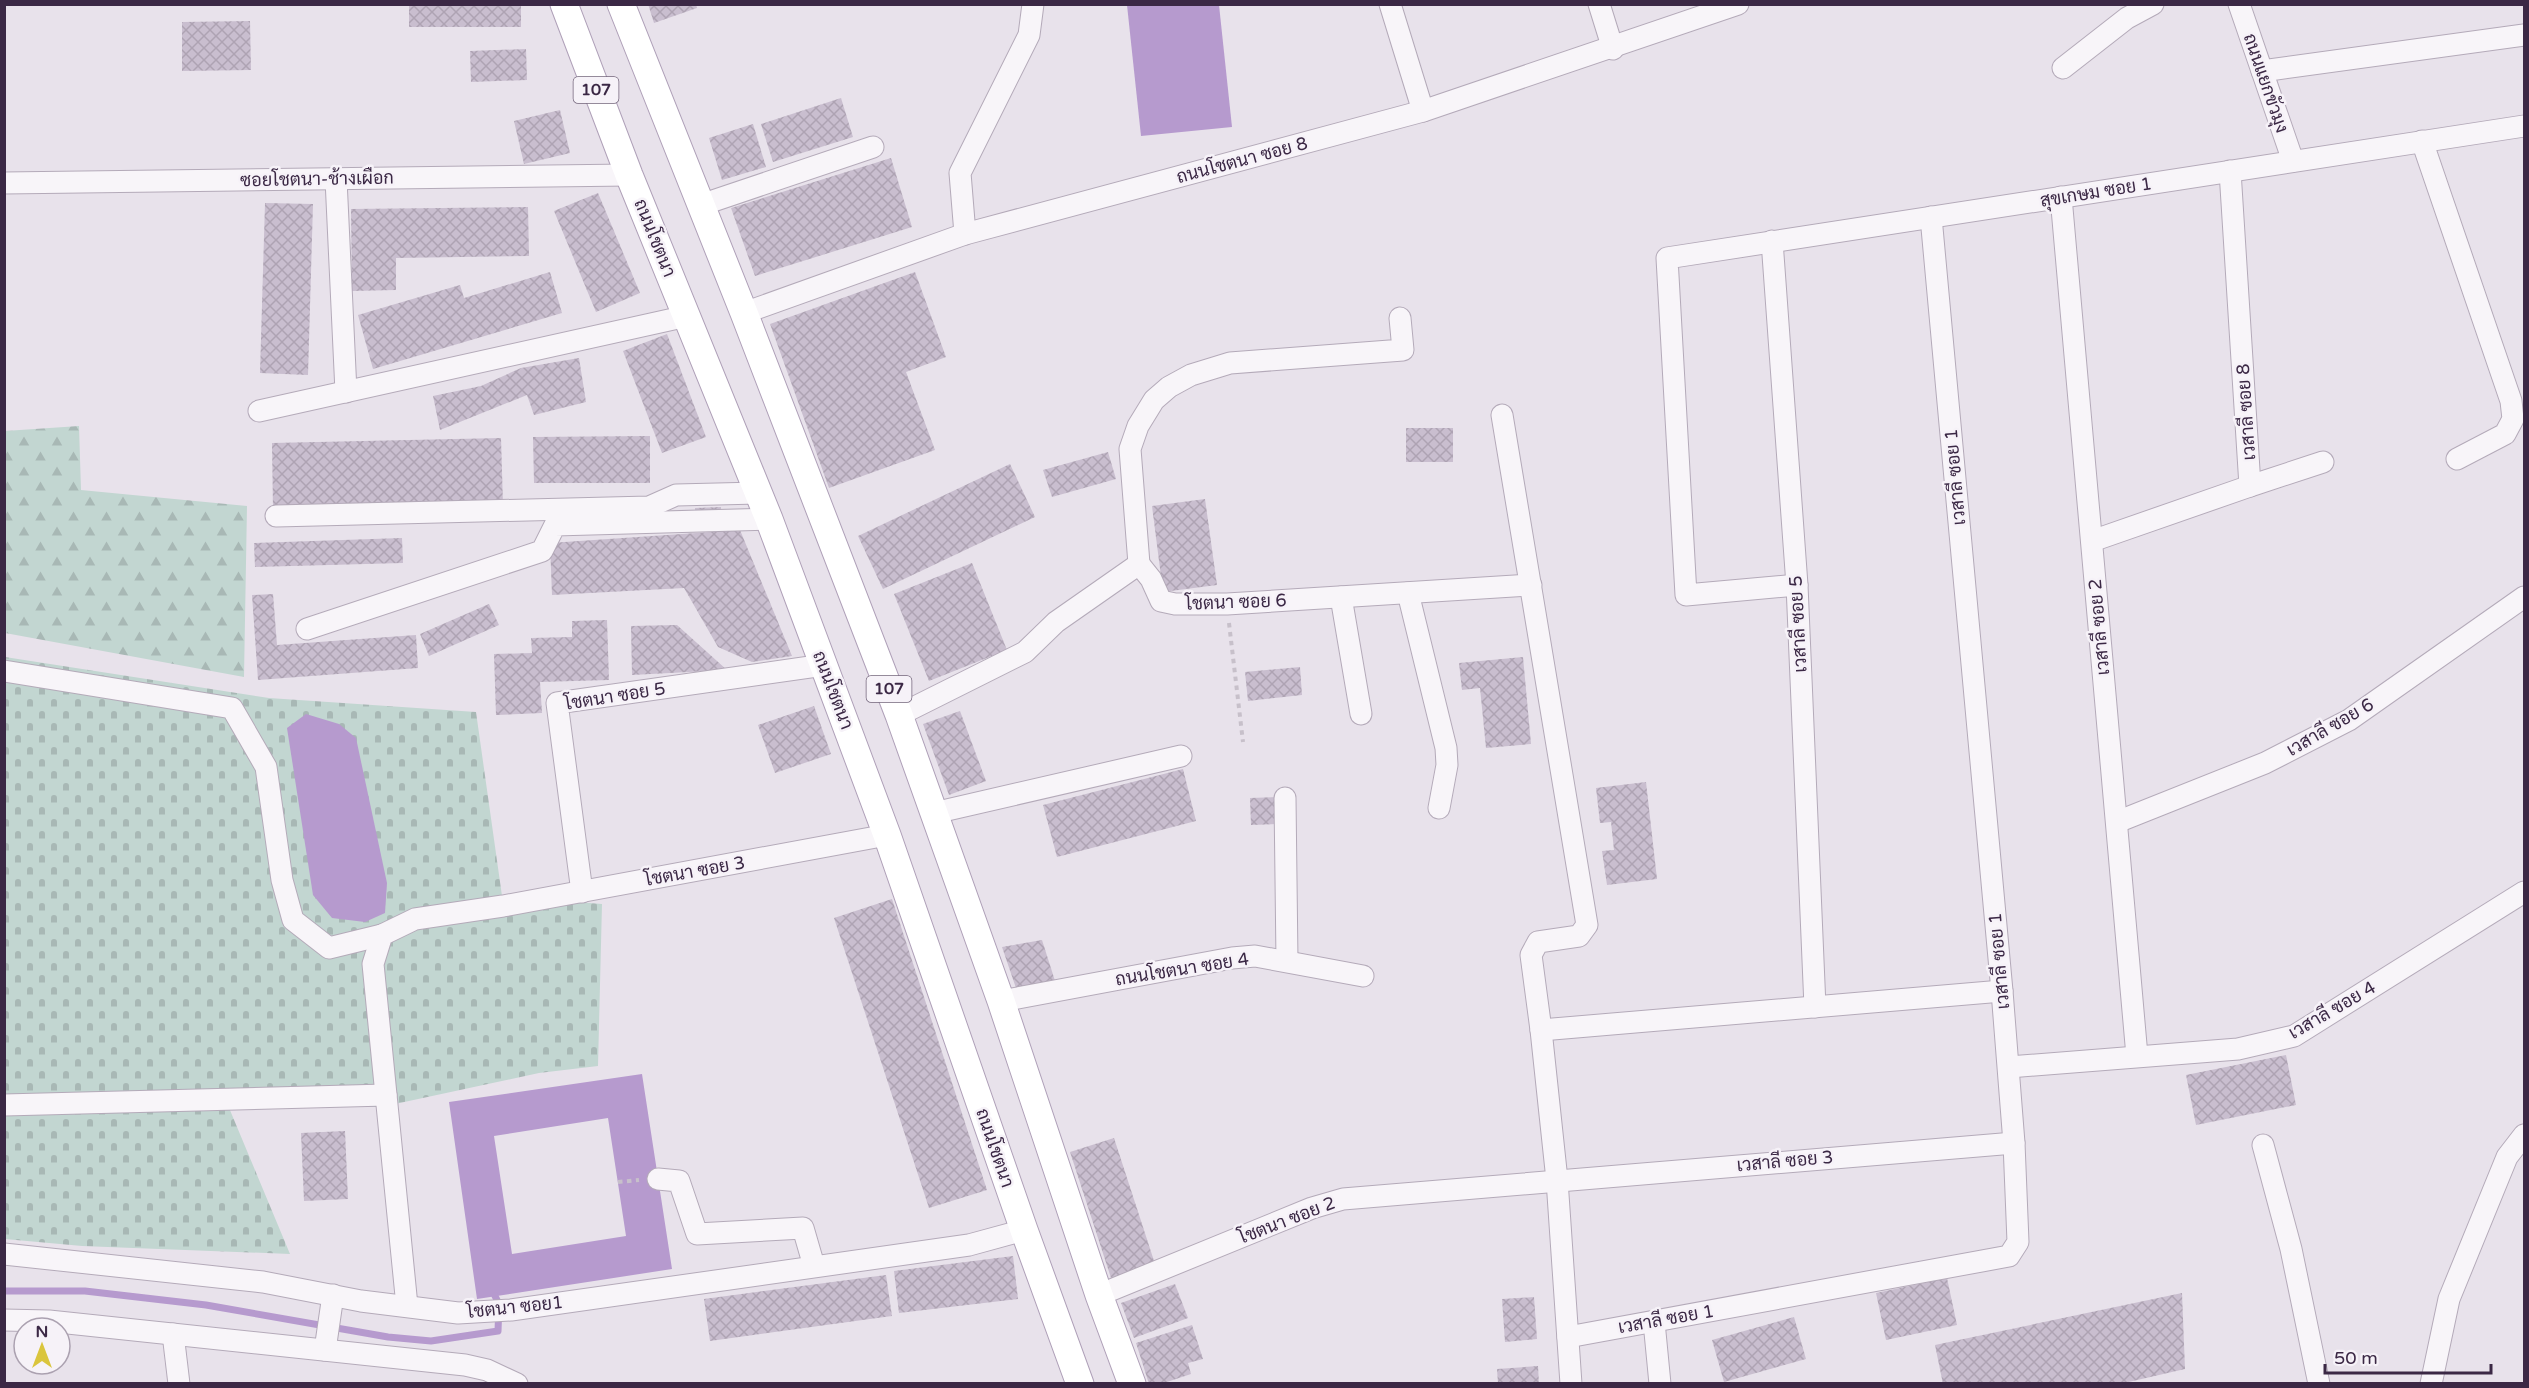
<svg xmlns="http://www.w3.org/2000/svg" width="2529" height="1388" font-family="'Varela Round',Sarabun,sans-serif">
  <defs>
    <pattern id="forest-firs" width="22" height="20" patternUnits="userSpaceOnUse" patternTransform="scale(1.5)"><rect width="22" height="20" fill="#c2d6d1"/><path d="M5 1l3.5 6h-7zM16 11l3.5 6h-7z" fill="#a8b8b5"/></pattern>
    <pattern id="cemetery-stones" width="16" height="16" patternUnits="userSpaceOnUse" patternTransform="scale(1.5)"><rect width="16" height="16" fill="#c2d6d1"/><path d="M2 7V4a2 2 0 0 1 4 0v3zM10 15v-3a2 2 0 0 1 4 0v3z" fill="#a8b8b5"/></pattern>
    <pattern id="building-cross-hatch" width="8" height="8" patternUnits="userSpaceOnUse" patternTransform="scale(1.5)"><rect width="8" height="8" fill="#c9becf"/><path d="M0 0l8 8M0 8l8-8" fill="none" stroke="#aea3b3"/></pattern>
  </defs>
  <rect width="100%" height="100%" fill="#e8e2eb"/>
  <polygon fill="url(#forest-firs)" points="79,426 81,490 247,506 244,677 5,633 5,431"/>
  <polygon fill="url(#cemetery-stones)" points="5,657 269,698 476,712 502,896 602,904 598,1066 539,1073 381,1107 227,1103 290,1254 82,1246 5,1239"/>
  <g fill="#b69ace" fill-rule="evenodd">
    <polygon points="1127,5 1219,5 1232,127 1141,136"/>
    <polygon points="306,714 339,724 356,738 387,883 385,913 365,922 332,918 313,895 287,728"/>
    <path d="M642,1074l30,195 -195,30 -28,-197zM608,1118l18,118 -114,18 -18,-118z"/>
  </g>
  <g fill="none" stroke-linecap="round" stroke-linejoin="round">
    <polyline stroke="#b69ace" stroke-width="7" points="4,1291 85,1291 206,1305 388,1337 431,1341 498,1331 499,1304 495,1296"/>
  </g>
  <g fill="url(#building-cross-hatch)">
    <rect x="409" y="4" width="112" height="23"/>
    <polygon points="648,4 696,4 697,8 654,23"/>
    <polygon points="250,21 251,70 182,71 182,22"/>
    <polygon points="526,49 527,80 471,82 470,51"/>
    <polygon points="841,98 853,137 773,162 761,124"/>
    <polygon points="560,110 570,153 524,164 514,121"/>
    <polygon points="753,124 766,167 722,180 709,138"/>
    <polygon points="891,158 912,227 755,276 731,208"/>
    <polygon points="598,193 640,293 596,312 554,211"/>
    <polygon points="265,203 313,204 308,375 260,373"/>
    <polygon points="528,207 529,256 396,258 396,290 352,291 351,209"/>
    <polygon points="550,272 562,313 373,369 358,315 460,285 464,298"/>
    <polygon points="915,272 946,357 906,372 935,450 829,488 770,324"/>
    <polygon points="667,334 706,437 662,453 623,351"/>
    <polygon points="579,358 586,402 534,415 527,395 440,430 433,396 481,386 521,368"/>
    <rect x="1406" y="428" width="47" height="34"/>
    <polygon points="650,436 650,483 534,483 533,437"/>
    <polygon points="501,438 503,505 273,510 272,443"/>
    <polygon points="1108,452 1116,479 1052,497 1043,470"/>
    <polygon points="1010,464 1035,517 883,589 858,536"/>
    <polygon points="1205,499 1217,585 1163,592 1152,506"/>
    <polygon points="721,507 721,517 695,517 695,508"/>
    <polygon points="740,530 792,656 752,662 718,647 684,588 552,595 550,543"/>
    <polygon points="402,538 403,563 255,567 254,543"/>
    <polygon points="972,563 1007,650 929,681 894,594"/>
    <polygon points="273,594 277,645 416,635 418,668 258,680 252,595"/>
    <polygon points="489,604 499,625 429,656 420,634"/>
    <polygon points="607,620 609,680 540,682 542,713 496,715 494,654 532,653 531,638 572,637 572,621"/>
    <polygon points="677,625 727,670 632,675 631,626"/>
    <polygon points="1523,657 1531,744 1486,748 1480,688 1462,690 1459,663"/>
    <polygon points="1300,667 1302,695 1248,701 1245,672"/>
    <polygon points="814,706 831,754 775,773 758,725"/>
    <polygon points="960,711 986,781 949,795 923,724"/>
    <polygon points="1183,769 1196,821 1057,857 1043,805"/>
    <polygon points="1646,782 1657,879 1607,885 1602,851 1614,850 1611,822 1600,823 1596,788"/>
    <polygon points="1281,797 1281,824 1251,825 1250,798"/>
    <polygon points="892,899 987,1190 929,1208 834,918"/>
    <polygon points="1042,940 1056,984 1018,994 1002,947"/>
    <polygon points="2286,1055 2296,1105 2196,1125 2186,1075"/>
    <polygon points="345,1131 348,1199 304,1201 301,1133"/>
    <polygon points="1114,1138 1155,1264 1111,1278 1070,1152"/>
    <polygon points="1013,1256 1018,1299 899,1313 894,1271"/>
    <polygon points="886,1275 892,1316 710,1341 704,1299"/>
    <polygon points="1947,1278 1957,1325 1886,1340 1876,1293"/>
    <polygon points="1175,1284 1188,1318 1134,1338 1121,1303"/>
    <polygon points="2182,1293 2185,1369 2120,1384 1943,1384 1935,1345"/>
    <polygon points="1534,1297 1537,1339 1505,1342 1502,1299"/>
    <polygon points="1794,1317 1806,1359 1724,1382 1712,1340"/>
    <polygon points="1192,1325 1203,1359 1188,1363 1191,1374 1161,1384 1149,1384 1136,1343"/>
    <polygon points="1538,1366 1539,1384 1498,1384 1497,1369"/>
  </g>
  <g fill="none" stroke-linecap="round" stroke-linejoin="round">
    <defs>
      <g id="minor">
        <polyline points="1390,4 1423,111"/>
        <polyline points="1599,4 1613,49"/>
        <polyline points="2239,4 2293,161"/>
        <polyline points="2063,68 2127,18 2153,4"/>
        <polyline points="2262,71 2524,35"/>
        <polyline points="2422,141 2511,401 2513,419 2505,434 2457,459"/>
        <polyline points="336,179 346,392"/>
        <polyline points="4,183 629,175"/>
        <polyline points="2061,197 2137,1056"/>
        <polyline points="701,205 873,147"/>
        <polyline points="965,234 960,173 1029,35 1033,4"/>
        <polyline points="1772,241 1797,585 1815,1007"/>
        <polyline points="744,313 965,234 1423,111 1738,4"/>
        <polyline points="259,411 687,316"/>
        <polyline points="1502,415 1587,925 1579,936 1538,942 1531,955 1541,1030 1557,1180 1571,1384"/>
        <polyline points="2250,486 2323,462"/>
        <polyline points="276,516 649,507 676,495 758,493"/>
        <polyline points="2092,541 2250,486 2230,171"/>
        <polyline points="1139,564 1130,449 1138,426 1154,400 1169,387 1191,375 1230,363 1403,350 1400,318"/>
        <polyline points="1797,585 1686,595 1667,258 2524,126"/>
        <polyline points="1408,593 1446,748 1447,765 1439,808"/>
        <polyline points="1341,597 1361,714"/>
        <polyline points="307,629 542,551 555,525 769,519"/>
        <polyline points="4,671 232,708 266,767 282,880 293,920 329,948 382,935"/>
        <polyline points="899,715 1025,652 1056,622 1139,564 1151,579 1161,601 1175,604 1227,604 1531,585"/>
        <polyline points="1285,798 1287,961"/>
        <polyline points="934,813 1181,756"/>
        <polyline points="2117,822 2265,763 2349,720 2524,597"/>
        <polyline points="582,892 557,703 824,665"/>
        <polyline points="1001,1001 1232,958 1255,956 1363,976"/>
        <polyline points="1541,1030 2002,991"/>
        <polyline points="2009,1067 2238,1049 2294,1036 2524,892"/>
        <polyline points="4,1105 386,1095"/>
        <polyline points="2263,1145 2291,1249 2319,1384"/>
        <polyline points="658,1179 679,1181 697,1234 803,1228 814,1266"/>
        <polyline points="4,1254 263,1282 361,1301 458,1313 511,1310 969,1245 1024,1230"/>
        <polyline points="1099,1295 1312,1208 1343,1199 2014,1143"/>
        <polyline points="407,1306 373,964 382,935 415,919 503,906 887,835"/>
        <polyline points="4,1320 49,1321 465,1365 487,1370 517,1384"/>
        <polyline points="1654,1322 1660,1384"/>
        <polyline points="173,1334 179,1384"/>
        <polyline points="1568,1337 2009,1256 2018,1242 2014,1143 2002,991 1931,217"/>
        <polyline points="325,1350 333,1295"/>
        <polyline points="2431,1384 2449,1299 2507,1157 2524,1135"/>
      </g>
      <g id="major">
        <polyline points="564,4 629,175 769,519 887,835 1024,1230 1080,1384"/>
        <polyline points="621,4 744,313 899,715 1001,1001 1099,1295 1132,1384"/>
      </g>
    </defs>
    <use href="#minor" stroke="#b4aab9" stroke-width="23"/>
    <use href="#major" stroke="#afa0b8" stroke-width="29"/>
    <g stroke="#c7c0ca" stroke-width="4" stroke-dasharray="4.5 4.5" stroke-linecap="butt">
      <polyline points="1229,623 1243,742"/>
      <polyline points="618,1182 639,1180"/>
    </g>
    <use href="#minor" stroke="#f8f5f9" stroke-width="21"/>
    <use href="#major" stroke="#fff" stroke-width="27"/>
  </g>
  <g text-anchor="middle" dominant-baseline="central" stroke-width="5" stroke-linejoin="round" paint-order="stroke">
    <g fill="#f6f2f8" stroke="#73657b" stroke-width="1.5">
      <rect x="573.5" y="77" width="45" height="26" rx="4.5"/>
      <rect x="866.5" y="676" width="45" height="26" rx="4.5"/>
    </g>
    <g font-size="16" font-weight="bold" fill="#3b2845">
      <text x="596" y="90">107</text>
      <text x="889" y="689">107</text>
    </g>
    <g font-size="18" fill="#3b2845" stroke="#f6f2f8">
      <text transform="translate(2266 83) rotate(71)">ถนนแยกขัวมุง</text>
      <text transform="translate(1242 160) rotate(-15)">ถนนโชตนา ซอย 8</text>
      <text transform="translate(317 179) rotate(-1)">ซอยโชตนา-ช้างเผือก</text>
      <text transform="translate(2096 192) rotate(-9)">สุขเกษม ซอย 1</text>
      <text transform="translate(655 238) rotate(68)">ถนนโชตนา</text>
      <text transform="translate(2246 412) rotate(-94)">เวสาลี ซอย 8</text>
      <text transform="translate(1955 477) rotate(-95)">เวสาลี ซอย 1</text>
      <text transform="translate(1236 602) rotate(-2)">โชตนา ซอย 6</text>
      <text transform="translate(1798 624) rotate(-93)">เวสาลี ซอย 5</text>
      <text transform="translate(2099 627) rotate(-95)">เวสาลี ซอย 2</text>
      <text transform="translate(833 690) rotate(69)">ถนนโชตนา</text>
      <text transform="translate(615 696) rotate(-9)">โชตนา ซอย 5</text>
      <text transform="translate(2330 727) rotate(-30)">เวสาลี ซอย 6</text>
      <text transform="translate(695 871) rotate(-10)">โชตนา ซอย 3</text>
      <text transform="translate(1999 961) rotate(-95)">เวสาลี ซอย 1</text>
      <text transform="translate(1182 969) rotate(-9)">ถนนโชตนา ซอย 4</text>
      <text transform="translate(2332 1010) rotate(-30)">เวสาลี ซอย 4</text>
      <text transform="translate(995 1148) rotate(71)">ถนนโชตนา</text>
      <text transform="translate(1785 1161) rotate(-5)">เวสาลี ซอย 3</text>
      <text transform="translate(1287 1220) rotate(-21)">โชตนา ซอย 2</text>
      <text transform="translate(515 1307) rotate(-6)">โชตนา ซอย1</text>
      <text transform="translate(1666 1319) rotate(-10)">เวสาลี ซอย 1</text>
    </g>
  </g>
  <rect width="2529" height="1388" fill="none" stroke="#3b2845" stroke-width="12"/>
  <g transform="translate(42 1346)"><circle r="28" fill="#f6f2f8" stroke="#aba1b0" stroke-width="1.5"/>
  <path d="M0-4.5L10 22L0 15L-10 22Z" fill="#dac53d"/>
  <text y="-9" font-size="16" font-weight="bold" text-anchor="middle" fill="#3b2845">N</text>
  </g>
  <path d="M2325 1364v9h166v-9" fill="none" stroke="#3b2845" stroke-width="3"/>
  <text x="2334" y="1364" font-size="18" fill="#3b2845" stroke="#f6f2f8" stroke-width="4.5" paint-order="stroke">50 m</text>
</svg>
